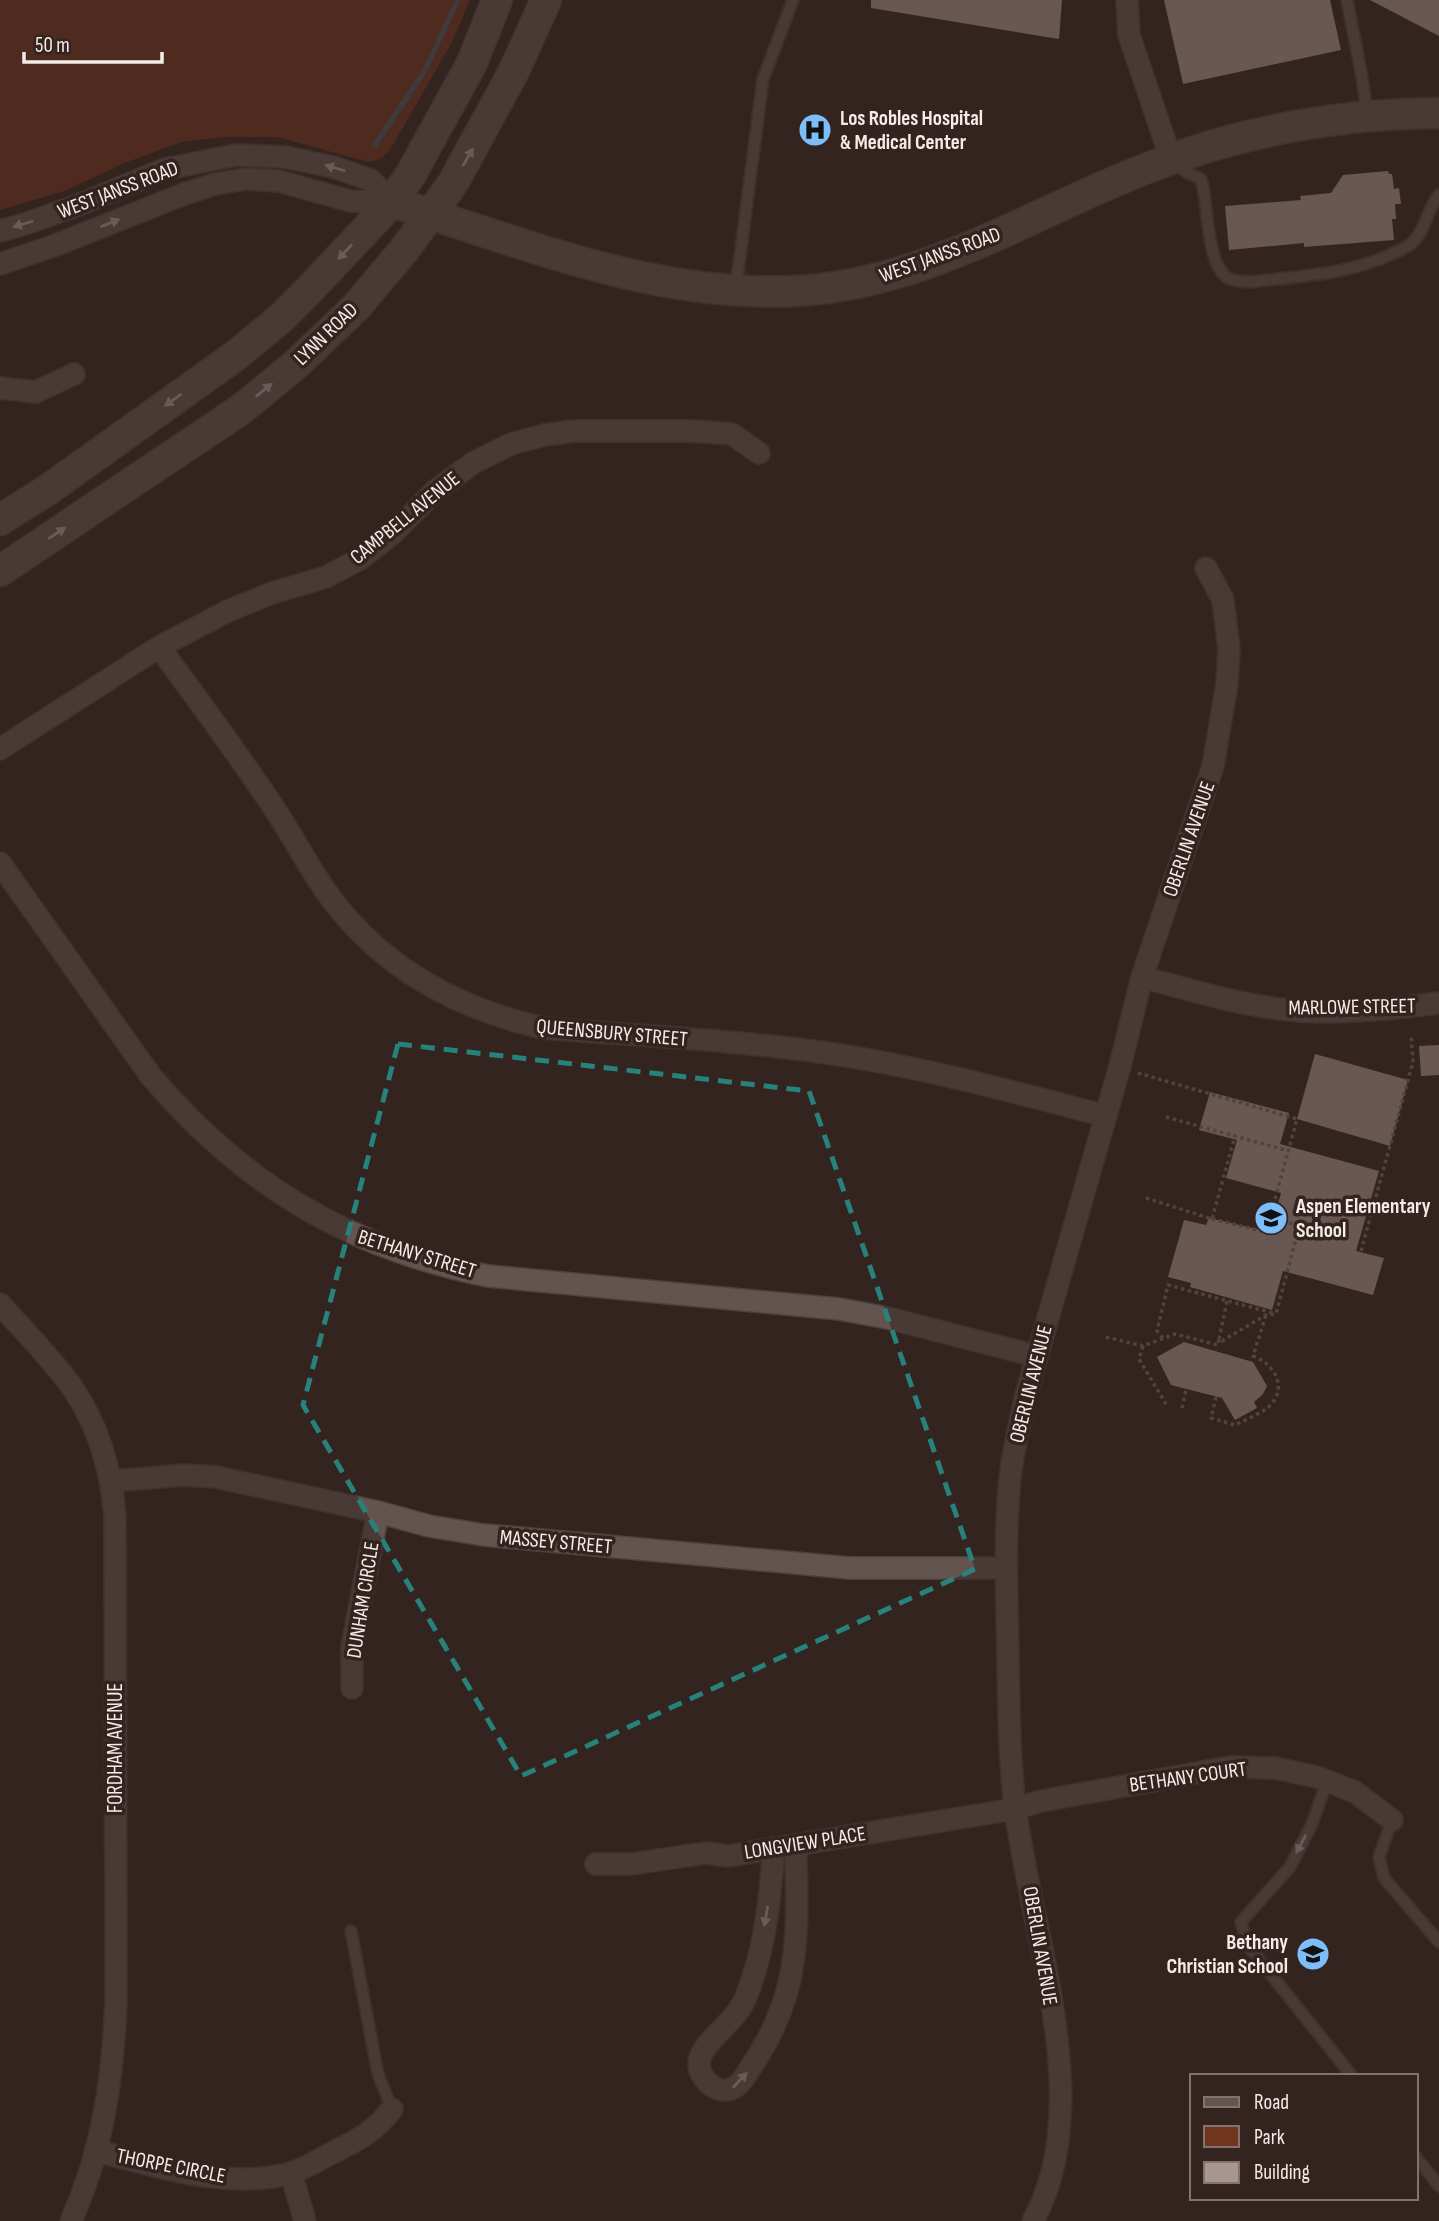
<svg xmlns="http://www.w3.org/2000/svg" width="1439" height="2221" font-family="'Sofia Sans Condensed',sans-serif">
  <rect width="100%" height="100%" fill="#332420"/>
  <polygon fill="#71341d" points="0,0 470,0 452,42 390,150 381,159 368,162 278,137 223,137 182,142 124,163 67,190 0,210"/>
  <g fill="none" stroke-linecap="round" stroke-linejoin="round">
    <polyline stroke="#4c5762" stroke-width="5" points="375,145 424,72 458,0"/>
  </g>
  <g fill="#a99690">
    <polygon points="871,0 1062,0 1059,39 871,8"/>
    <polygon points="1164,0 1330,0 1341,50 1183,84"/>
    <polygon points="1370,0 1439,0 1439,36"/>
    <polygon points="1388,171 1389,174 1392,174 1394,189 1399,188 1401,204 1395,204 1396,219 1392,219 1394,240 1304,247 1304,243 1229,250 1225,206 1301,200 1300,196 1331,193 1343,175"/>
    <polygon points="1439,1045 1439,1075 1421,1076 1419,1046"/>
    <polygon points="1315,1054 1408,1080 1390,1146 1297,1119"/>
    <polygon points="1210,1092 1289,1113 1280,1144 1379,1171 1356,1251 1384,1258 1373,1295 1283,1271 1272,1310 1190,1287 1191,1283 1168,1277 1184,1220 1206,1225 1209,1218 1270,1232 1281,1193 1226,1178 1237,1140 1199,1130"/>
    <polygon points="1184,1342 1253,1362 1267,1386 1263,1394 1254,1402 1257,1408 1235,1420 1222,1398 1171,1385 1157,1357"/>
  </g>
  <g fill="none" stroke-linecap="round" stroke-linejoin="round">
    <defs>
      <g id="service">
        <polyline points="1347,0 1362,77 1367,113"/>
        <path d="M1173,161l15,12 13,6c8,24 4,84 27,99 6,4 15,3 22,4 49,-6 98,-7 144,-29 6,-3 14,-6 19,-11 13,-12 14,-33 26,-47"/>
        <polyline points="736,287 763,79 793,0"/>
        <polyline points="1327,1781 1312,1824 1290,1867 1241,1922 1247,1944 1352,2076"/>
        <polyline points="1392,1820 1379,1857 1384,1878 1439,1942"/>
        <polyline points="351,1931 378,2074 392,2109"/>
        <polyline points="1416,2157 1439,2186"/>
      </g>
      <g id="minor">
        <polyline points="1127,0 1129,35 1171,159"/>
        <polyline points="0,231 28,223 81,204 165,169 236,155 285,157 333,167 371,180 392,202"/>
        <polyline points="0,264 56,245 184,194 215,184 246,179 279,181 350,201 392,202"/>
        <polyline points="0,388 36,392 74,374"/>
        <path d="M159,647c37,50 74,100 109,152 21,30 38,64 59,94 53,74 128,115 216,135 99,8 199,12 297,27 90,14 178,38 266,61"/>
        <polyline points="0,749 159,647 228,611 272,593 326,577 360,559 392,534 435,491 473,463 511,444 544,435 574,431 691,431 732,434 759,453"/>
        <path d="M0,863l150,212c92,109 198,173 338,201l351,33 49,9 148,38"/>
        <path d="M1142,977c48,13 97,28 147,33 49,5 101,-1 150,-7"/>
        <path d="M0,1304c24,27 51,54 72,83 26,38 39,83 43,128l1,486c-3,77 -13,149 -45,220"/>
        <polyline points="112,1481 184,1475 216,1477 378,1512 429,1526 484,1535 850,1568 1006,1568"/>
        <polyline points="352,1688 352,1646 378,1512"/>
        <path d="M774,1848c-4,51 -9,104 -29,151 -9,23 -45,44 -46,64 -1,14 17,32 32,26 8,-2 14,-12 18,-19 22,-32 39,-69 44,-108 6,-38 3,-79 3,-117"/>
        <polyline points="596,1864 631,1864 706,1853 728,1856 1015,1809 1041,1801 1230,1767 1275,1768 1317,1777 1355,1792 1392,1820"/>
        <path d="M97,2151c63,16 126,38 191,23 15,-4 30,-14 44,-21 26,-13 42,-21 60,-44"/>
        <polyline points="291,2173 305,2221"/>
        <path d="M1033,2221c65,-118 -3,-289 -18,-415 -6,-49 -6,-98 -7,-148 -1,-60 -4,-120 2,-180 3,-28 10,-55 16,-83l94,-329 22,-89 71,-211 14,-82 2,-35 -6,-49 -17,-32"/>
      </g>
      <g id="secondary">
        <path d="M392,202c132,41 263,96 404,89 130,-7 231,-76 349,-122 94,-38 193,-55 294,-56"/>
        <polyline points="0,520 49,489 235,356 280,319 311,288 392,202 411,174 472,63 497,0"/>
        <polyline points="0,571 240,410 293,367 356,307 405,249 453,183 514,71 546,0"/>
      </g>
    </defs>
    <use href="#service" stroke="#4f423e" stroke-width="14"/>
    <use href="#minor" stroke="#4f423e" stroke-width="24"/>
    <use href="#secondary" stroke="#4f423e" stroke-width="33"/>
    <g stroke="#766864" stroke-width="3.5" stroke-dasharray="3.5 3.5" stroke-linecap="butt">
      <polyline points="1138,1073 1297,1119 1270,1217 1300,1226"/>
      <polyline points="1166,1117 1289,1151"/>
      <polyline points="1146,1198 1212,1219 1235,1136"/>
      <polyline points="1212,1219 1266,1232 1270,1217"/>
      <polyline points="1315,1240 1319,1225"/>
      <polyline points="1361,1251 1413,1062 1411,1034"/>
      <polyline points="1106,1337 1143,1346 1175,1334 1218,1345 1219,1339 1222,1341 1266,1315 1276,1314 1301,1220"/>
      <polyline points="1163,1338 1157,1331 1168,1285 1273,1313"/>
      <polyline points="1219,1339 1227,1301"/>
      <polyline points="1143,1346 1139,1359 1166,1404"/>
      <path d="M1216,1397l-5,21 24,7c10,-5 22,-10 31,-16 23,-18 11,-44 -13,-53l13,-41"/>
      <polyline points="1182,1408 1186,1390"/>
    </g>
    <use href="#service" stroke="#64544f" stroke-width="10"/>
    <use href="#minor" stroke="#64544f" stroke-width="21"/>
    <use href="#secondary" stroke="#64544f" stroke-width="30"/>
  </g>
  <defs><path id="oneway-solid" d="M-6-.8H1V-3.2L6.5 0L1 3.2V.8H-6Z" transform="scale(1.75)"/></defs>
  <g fill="#aca09b">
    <use href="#oneway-solid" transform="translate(468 157) rotate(-60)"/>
    <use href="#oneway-solid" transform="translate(335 168) rotate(-164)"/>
    <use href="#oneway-solid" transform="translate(110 223) rotate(-22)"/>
    <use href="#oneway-solid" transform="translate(23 224) rotate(164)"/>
    <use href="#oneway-solid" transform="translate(345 252) rotate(133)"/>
    <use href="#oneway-solid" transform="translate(264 390) rotate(-39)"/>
    <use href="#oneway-solid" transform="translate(173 400) rotate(144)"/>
    <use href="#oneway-solid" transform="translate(57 533) rotate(-34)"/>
    <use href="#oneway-solid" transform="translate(1301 1844) rotate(118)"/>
    <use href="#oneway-solid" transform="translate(766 1916) rotate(100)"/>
    <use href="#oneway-solid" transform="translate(740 2080) rotate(-47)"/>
  </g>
  <path d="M0 0H1439V2221H0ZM398,1044l411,47 166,478 -454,207 -218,-371z" fill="#332420" fill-opacity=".55" fill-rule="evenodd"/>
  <path fill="none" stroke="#26827a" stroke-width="5" stroke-dasharray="14 9" stroke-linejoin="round" d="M398,1044l411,47 166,478 -454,207 -218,-371z"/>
  <defs>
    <symbol id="hospital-disc" viewBox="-11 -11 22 22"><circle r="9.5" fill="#7dbef9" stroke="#332420"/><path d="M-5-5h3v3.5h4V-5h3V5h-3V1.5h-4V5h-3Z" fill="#111"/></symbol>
    <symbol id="school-disc" viewBox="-11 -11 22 22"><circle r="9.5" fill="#7dbef9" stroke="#332420"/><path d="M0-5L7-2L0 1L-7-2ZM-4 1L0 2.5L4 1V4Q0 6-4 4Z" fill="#111"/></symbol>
  </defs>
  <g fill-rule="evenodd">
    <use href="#hospital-disc" x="796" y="111" width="38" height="38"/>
    <use href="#school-disc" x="1252" y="1199" width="38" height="38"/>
    <use href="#school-disc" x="1294" y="1935" width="38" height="38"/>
  </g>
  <g text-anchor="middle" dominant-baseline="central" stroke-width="7" stroke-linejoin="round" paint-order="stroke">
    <g font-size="21" font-weight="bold" fill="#f5ebe7" stroke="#332420" text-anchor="start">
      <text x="840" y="118">Los Robles Hospital<tspan x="840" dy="24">&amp; Medical Center</tspan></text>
      <text x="1296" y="1206">Aspen Elementary<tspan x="1296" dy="24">School</tspan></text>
      <text x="1288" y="1942" text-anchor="end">Bethany<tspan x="1288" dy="24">Christian School</tspan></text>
    </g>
    <g font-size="21" fill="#f5ebe7" stroke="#332420">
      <text transform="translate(118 190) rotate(-21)">WEST JANSS ROAD</text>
      <text transform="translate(940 255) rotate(-20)">WEST JANSS ROAD</text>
      <text transform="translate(326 334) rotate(-44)">LYNN ROAD</text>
      <text transform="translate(405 518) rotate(-39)">CAMPBELL AVENUE</text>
      <text transform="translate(1189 839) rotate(-71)">OBERLIN AVENUE</text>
      <text transform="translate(1352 1007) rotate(-1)">MARLOWE STREET</text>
      <text transform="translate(612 1033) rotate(5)">QUEENSBURY STREET</text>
      <text transform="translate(417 1254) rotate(17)">BETHANY STREET</text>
      <text transform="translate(1031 1384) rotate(-76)">OBERLIN AVENUE</text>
      <text transform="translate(556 1542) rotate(5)">MASSEY STREET</text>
      <text transform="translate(363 1600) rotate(-81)">DUNHAM CIRCLE</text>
      <text transform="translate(115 1748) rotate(-90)">FORDHAM AVENUE</text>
      <text transform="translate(1188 1777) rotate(-8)">BETHANY COURT</text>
      <text transform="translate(805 1843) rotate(-9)">LONGVIEW PLACE</text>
      <text transform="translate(1040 1946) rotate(80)">OBERLIN AVENUE</text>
      <text transform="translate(171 2166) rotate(11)">THORPE CIRCLE</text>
    </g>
  </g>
  <rect x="1190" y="2074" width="228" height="126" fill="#332420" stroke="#817470" stroke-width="2"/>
  <rect x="1204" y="2097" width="35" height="10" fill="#64544f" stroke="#817470" stroke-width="2"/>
  <text x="1254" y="2109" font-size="21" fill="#f5ebe7">Road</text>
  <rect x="1204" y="2126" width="35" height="21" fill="#71341d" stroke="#817470" stroke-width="2"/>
  <text x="1254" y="2144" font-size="21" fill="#f5ebe7">Park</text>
  <rect x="1204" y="2162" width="35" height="21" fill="#a99690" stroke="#817470" stroke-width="2"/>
  <text x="1254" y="2179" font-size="21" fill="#f5ebe7">Building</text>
  <path d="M24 52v10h138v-10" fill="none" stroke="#f5ebe7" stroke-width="3.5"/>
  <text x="35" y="52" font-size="21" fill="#f5ebe7" stroke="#332420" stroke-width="5" paint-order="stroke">50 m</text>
</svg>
